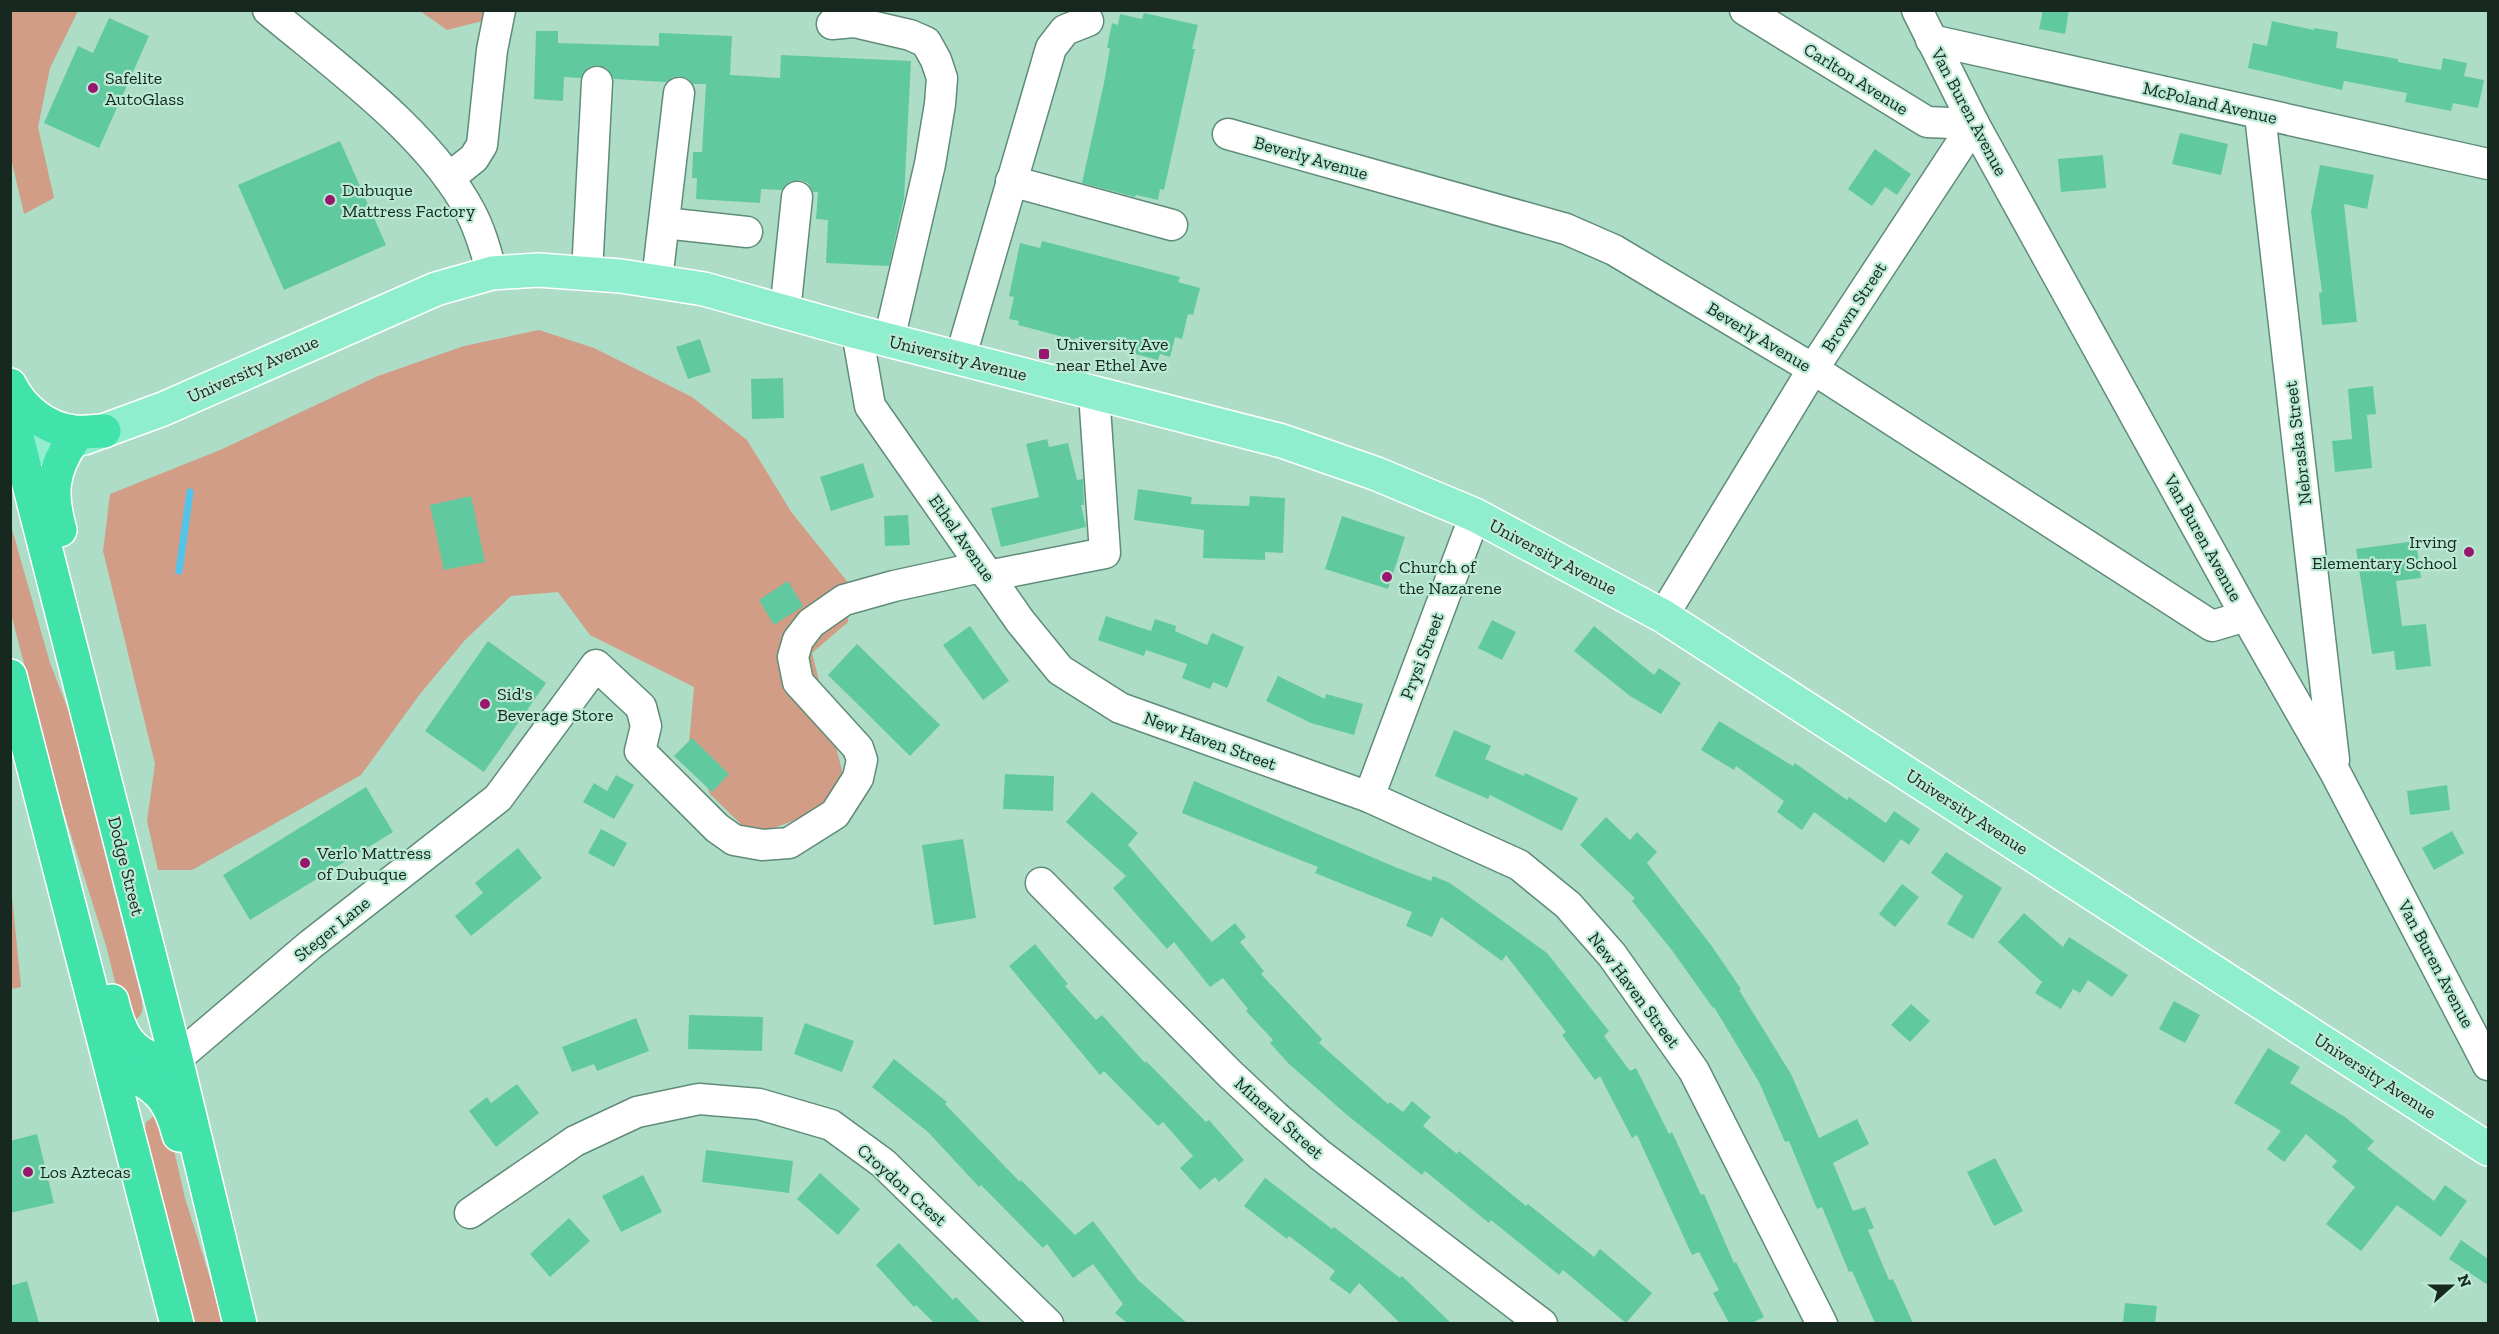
<svg xmlns="http://www.w3.org/2000/svg" width="2499" height="1334" font-family="'Zilla Slab',serif">
  <rect width="100%" height="100%" fill="#aeddc7"/>
  <g fill="#d19d86">
    <polygon points="10,11 78,11 50,68 38,127 54,198 24,214 11,158"/>
    <polygon points="420,11 522,11 447,30"/>
    <polygon points="539,330 594,348 692,397 747,440 792,513 850,585 848,622 812,653 846,786 811,814 753,836 710,794 689,743 694,687 590,635 558,592 511,596 465,640 420,694 361,775 192,870 158,870 147,821 155,764 103,551 110,494 220,450 378,376 464,346"/>
    <path d="M10,522l40,141 19,49 73,289c1,9 1,14 -8,20l-16,-26 -11,-46 -48,-152 -48,-183z"/>
    <polygon points="10,876 21,987 11,989 10,989"/>
    <polygon points="157,1114 170,1133 185,1198 224,1323 192,1323 144,1135 146,1122"/>
  </g>
  <g fill="none" stroke-linecap="round" stroke-linejoin="round">
    <polyline stroke="#54c3eb" stroke-width="7" points="179,571 190,492"/>
  </g>
  <g fill="#61c9a0">
    <polygon points="2043,10 2069,10 2065,34 2039,29"/>
    <polygon points="1144,13 1198,25 1192,49 1195,49 1164,190 1160,189 1158,200 1136,195 1135,197 1082,183 1104,83 1110,48 1107,48 1112,23 1118,25 1120,14 1142,19"/>
    <polygon points="109,18 149,36 99,148 44,123 78,46 93,53"/>
    <polygon points="2272,21 2314,30 2314,28 2338,32 2336,48 2398,59 2398,62 2441,70 2443,58 2467,63 2464,76 2484,80 2478,108 2453,103 2451,111 2405,102 2407,93 2344,81 2342,90 2248,68 2253,43 2267,46"/>
    <polygon points="536,31 558,31 558,43 659,46 659,33 732,36 730,75 780,78 781,55 911,61 904,198 889,266 826,263 828,220 816,219 818,192 813,192 808,183 799,180 789,182 782,190 761,189 760,203 696,199 697,178 692,178 693,152 702,152 706,84 693,84 689,79 680,76 673,77 666,82 614,79 607,68 597,65 589,67 581,78 564,77 563,101 534,99"/>
    <polygon points="2180,133 2228,144 2221,175 2172,164"/>
    <polygon points="340,141 386,245 284,290 238,185"/>
    <polygon points="1875,149 1911,174 1897,195 1885,187 1872,206 1848,189"/>
    <polygon points="2103,155 2106,188 2061,192 2058,159"/>
    <polygon points="2320,165 2374,175 2367,209 2344,204 2357,322 2322,325 2319,293 2322,292 2311,212"/>
    <polygon points="1042,241 1180,277 1178,282 1200,288 1193,315 1188,314 1182,339 1175,337 1170,357 1160,354 1158,360 1076,338 1075,340 1018,325 1019,321 1009,319 1014,297 1009,296 1020,243 1040,248"/>
    <polygon points="700,339 711,372 688,379 676,347"/>
    <polygon points="783,378 784,418 752,419 751,379"/>
    <polygon points="2373,386 2376,414 2367,415 2372,468 2335,472 2332,441 2352,439 2348,389"/>
    <polygon points="1047,439 1049,447 1068,443 1077,480 1083,479 1084,505 1081,505 1086,527 1001,547 991,508 1039,497 1026,444"/>
    <polygon points="863,463 874,497 831,511 820,477"/>
    <polygon points="1138,489 1192,497 1191,504 1249,506 1250,496 1285,498 1283,553 1265,552 1265,560 1203,558 1204,530 1134,520"/>
    <polygon points="471,496 485,562 444,570 430,505"/>
    <polygon points="908,515 910,545 885,546 884,516"/>
    <polygon points="1342,516 1405,537 1388,589 1325,569"/>
    <polygon points="2416,541 2421,578 2396,581 2402,626 2426,624 2431,666 2396,670 2394,651 2372,654 2356,549"/>
    <polygon points="788,581 803,606 774,625 759,600"/>
    <polygon points="1106,616 1151,631 1155,619 1176,626 1175,631 1207,645 1212,633 1244,647 1227,688 1213,682 1210,689 1182,678 1187,664 1146,650 1144,656 1098,640"/>
    <polygon points="1492,620 1516,632 1502,660 1478,648"/>
    <polygon points="970,626 1009,681 983,700 943,645"/>
    <polygon points="1594,626 1654,675 1659,668 1681,683 1661,714 1630,696 1574,651"/>
    <polygon points="488,641 546,683 484,772 425,731"/>
    <polygon points="857,644 940,725 910,756 828,675"/>
    <polygon points="1278,676 1325,699 1326,694 1363,704 1354,735 1311,723 1266,701"/>
    <polygon points="1719,721 1793,766 1795,763 1847,800 1849,797 1886,823 1894,811 1920,829 1909,845 1901,839 1884,863 1814,812 1802,830 1777,812 1784,801 1736,766 1734,770 1701,750"/>
    <polygon points="1454,730 1491,746 1485,759 1524,776 1525,773 1578,798 1562,831 1490,795 1488,799 1435,776"/>
    <polygon points="692,738 729,774 712,792 674,756"/>
    <polygon points="1005,774 1054,776 1053,811 1003,809"/>
    <polygon points="616,775 634,785 614,819 583,802 594,783 607,791"/>
    <polygon points="1194,781 1395,867 1431,881 1433,876 1450,883 1547,953 1609,1031 1604,1036 1630,1071 1636,1068 1669,1134 1672,1132 1701,1195 1704,1194 1734,1263 1736,1262 1764,1317 1752,1323 1729,1323 1713,1293 1719,1290 1699,1252 1692,1255 1637,1135 1632,1138 1600,1076 1595,1080 1562,1035 1566,1032 1506,955 1502,961 1441,917 1432,937 1406,926 1412,912 1315,873 1318,867 1182,813"/>
    <polygon points="2447,785 2450,810 2410,815 2407,791"/>
    <polygon points="366,787 393,832 250,920 223,875"/>
    <polygon points="1092,792 1138,833 1128,845 1212,942 1235,923 1246,937 1240,942 1264,971 1261,974 1322,1039 1319,1043 1388,1104 1390,1102 1403,1112 1412,1101 1431,1117 1423,1126 1457,1154 1459,1151 1526,1206 1528,1204 1594,1257 1600,1249 1652,1293 1626,1323 1563,1270 1559,1275 1491,1220 1489,1223 1425,1171 1422,1175 1347,1115 1288,1063 1270,1043 1273,1040 1246,1011 1248,1009 1223,978 1210,987 1174,942 1167,949 1113,888 1126,876 1066,822"/>
    <polygon points="1606,817 1630,840 1637,832 1657,852 1647,863 1711,945 1741,989 1739,990 1791,1074 1819,1138 1857,1119 1869,1144 1833,1163 1853,1211 1865,1207 1874,1228 1868,1230 1889,1280 1893,1279 1913,1323 1875,1323 1852,1271 1849,1272 1822,1207 1817,1209 1789,1141 1785,1142 1759,1082 1714,1007 1713,1008 1671,949 1632,901 1635,898 1580,845"/>
    <polygon points="601,829 627,843 614,867 588,853"/>
    <polygon points="2452,831 2464,853 2434,870 2422,848"/>
    <polygon points="963,839 976,918 934,925 922,845"/>
    <polygon points="518,848 542,878 471,936 455,916 483,893 475,883"/>
    <polygon points="1946,852 2002,888 1973,939 1947,924 1963,896 1931,873"/>
    <polygon points="1902,884 1919,897 1895,927 1879,914"/>
    <polygon points="2024,913 2063,947 2069,937 2128,975 2112,997 2088,980 2080,993 2073,989 2061,1009 2035,993 2042,982 1998,942"/>
    <polygon points="1035,944 1068,984 1065,986 1096,1020 1102,1015 1145,1063 1146,1061 1206,1122 1209,1120 1244,1160 1219,1182 1215,1177 1200,1190 1180,1168 1193,1156 1163,1122 1158,1126 1104,1071 1100,1075 1009,966"/>
    <polygon points="2174,1001 2200,1015 2185,1043 2159,1029"/>
    <polygon points="1911,1004 1930,1021 1910,1042 1891,1025"/>
    <polygon points="689,1015 763,1017 762,1051 688,1049"/>
    <polygon points="636,1018 649,1051 597,1071 594,1064 572,1072 562,1047"/>
    <polygon points="805,1023 854,1041 842,1072 794,1054"/>
    <polygon points="2268,1048 2300,1067 2290,1083 2345,1117 2374,1141 2367,1149 2434,1201 2445,1185 2467,1201 2441,1237 2397,1205 2361,1251 2326,1224 2355,1187 2332,1167 2337,1161 2306,1134 2284,1162 2267,1149 2281,1131 2234,1103"/>
    <polygon points="894,1059 947,1102 945,1104 1020,1182 1021,1180 1075,1235 1093,1221 1138,1280 1187,1323 1127,1323 1115,1313 1123,1304 1093,1264 1073,1278 1047,1244 1043,1248 981,1185 979,1187 928,1132 872,1087"/>
    <polygon points="517,1084 539,1113 496,1147 469,1111 487,1097 491,1103"/>
    <polygon points="37,1134 54,1203 10,1213 10,1141"/>
    <polygon points="706,1150 793,1161 789,1193 702,1182"/>
    <polygon points="1995,1158 2023,1211 1994,1226 1967,1172"/>
    <polygon points="820,1173 860,1209 838,1235 797,1199"/>
    <polygon points="643,1175 662,1212 621,1232 602,1196"/>
    <polygon points="1265,1178 1332,1229 1334,1227 1400,1278 1402,1276 1451,1323 1400,1323 1359,1283 1350,1294 1329,1279 1335,1271 1289,1236 1287,1239 1244,1206"/>
    <polygon points="569,1218 590,1241 550,1277 530,1254"/>
    <polygon points="2461,1240 2488,1259 2488,1285 2449,1259"/>
    <polygon points="899,1243 953,1300 956,1297 981,1323 934,1323 916,1305 914,1307 876,1265"/>
    <polygon points="27,1281 39,1323 10,1323 10,1286"/>
    <polygon points="2125,1303 2157,1306 2155,1323 2123,1323"/>
  </g>
  <g fill="none" stroke-linecap="round" stroke-linejoin="round">
    <defs>
      <g id="minor">
        <path d="M268,10c68,57 162,124 203,203 10,19 15,39 21,60"/>
        <polyline points="1745,10 1927,122 1974,124"/>
        <polyline points="1917,10 1974,124 2246,616 2335,772 2488,1065"/>
        <polyline points="832,24 854,22 910,35 926,42 936,60 942,78 940,104 930,164 889,340"/>
        <polyline points="1931,40 2488,164"/>
        <polyline points="2260,115 2334,760"/>
        <polyline points="1228,134 1566,229 1614,250 1813,369 2212,626 2246,616"/>
        <polyline points="449,178 474,158 482,145 492,50 500,10"/>
        <polyline points="1011,181 1172,225"/>
        <polyline points="664,223 747,232"/>
        <polyline points="587,273 597,82"/>
        <polyline points="657,280 679,93"/>
        <polyline points="785,312 797,197"/>
        <polyline points="857,332 870,406 1020,621 1060,670 1120,708 1369,797 1519,865 1568,905 1612,955 1694,1071 1822,1324"/>
        <polyline points="960,359 1051,48 1065,30 1088,21"/>
        <polyline points="988,576 1105,553 1094,393"/>
        <polyline points="1663,616 1813,369 1974,124"/>
        <polyline points="1369,797 1475,515"/>
        <polyline points="1041,883 1230,1074 1275,1116 1320,1155 1542,1324"/>
        <polyline points="154,1067 176,1059 310,945 498,798 596,665 641,707 646,726 640,751 717,828 734,840 762,845 789,843 835,814 858,778 862,760 858,748 798,682 793,657 798,640 811,623 844,600 894,586 981,567"/>
        <polyline points="470,1213 575,1141 637,1112 699,1099 759,1104 831,1125 883,1163 1048,1324"/>
      </g>
      <polyline id="major" points="10,454 84,438 163,409 436,289 492,273 538,270 621,276 704,289 857,332 1282,441 1377,474 1475,515 1663,616 2488,1149"/>
      <g id="highway">
        <path d="M10,385c12,25 37,44 64,47 10,1 20,-1 30,-1"/>
        <polyline points="10,410 176,1059 240,1324"/>
        <path d="M60,530c-10,-35 -9,-59 13,-90"/>
        <polyline points="10,676 177,1324"/>
        <path d="M112,1001c8,34 17,52 51,62"/>
        <path d="M132,1075c30,14 39,29 47,60"/>
      </g>
    </defs>
    <use href="#minor" stroke="#5f8c78" stroke-width="33"/>
    <use href="#major" stroke="#fff" stroke-width="36"/>
    <use href="#highway" stroke="#fff" stroke-width="36"/>
    <use href="#minor" stroke="#fff" stroke-width="30"/>
    <use href="#major" stroke="#8eeecd" stroke-width="33"/>
    <use href="#highway" stroke="#42e2ab" stroke-width="33"/>
  </g>
  <g fill="#97166e" stroke="#bbead4" stroke-width="2">
    <circle cx="93" cy="88" r="6"/>
    <circle cx="330" cy="200" r="6"/>
    <rect x="1038" y="348" width="12" height="12" rx="3"/>
    <circle cx="2469" cy="552" r="6"/>
    <circle cx="1387" cy="577" r="6"/>
    <circle cx="485" cy="704" r="6"/>
    <circle cx="305" cy="863" r="6"/>
    <circle cx="28" cy="1172" r="6"/>
  </g>
  <g text-anchor="middle" dominant-baseline="central" stroke-width="4.5" stroke-linejoin="round" paint-order="stroke">
    <g font-size="18" fill="#162820" stroke="#bbead4" text-anchor="start">
      <text x="105" y="78">Safelite<tspan x="105" dy="21">AutoGlass</tspan></text>
      <text x="342" y="190">Dubuque<tspan x="342" dy="21">Mattress Factory</tspan></text>
      <text x="1056" y="344">University Ave<tspan x="1056" dy="21">near Ethel Ave</tspan></text>
      <text x="2457" y="542" text-anchor="end">Irving<tspan x="2457" dy="21">Elementary School</tspan></text>
      <text x="1399" y="567">Church of<tspan x="1399" dy="21">the Nazarene</tspan></text>
      <text x="497" y="694">Sid's<tspan x="497" dy="21">Beverage Store</tspan></text>
      <text x="317" y="853">Verlo Mattress<tspan x="317" dy="21">of Dubuque</tspan></text>
      <text x="40" y="1172">Los Aztecas</text>
    </g>
    <g font-size="18" fill="#162820" stroke="#bbead4">
      <text transform="translate(1856 79) rotate(32)">Carlton Avenue</text>
      <text transform="translate(2210 103) rotate(13)">McPoland Avenue</text>
      <text transform="translate(1969 112) rotate(62)">Van Buren Avenue</text>
      <text transform="translate(1311 158) rotate(16)">Beverly Avenue</text>
      <text transform="translate(1854 307) rotate(-57)">Brown Street</text>
      <text transform="translate(1759 337) rotate(31)">Beverly Avenue</text>
      <text transform="translate(958 358) rotate(14)">University Avenue</text>
      <text transform="translate(253 369) rotate(-24)">University Avenue</text>
      <text transform="translate(2298 443) rotate(-97)">Nebraska Street</text>
      <text transform="translate(962 538) rotate(55)">Ethel Avenue</text>
      <text transform="translate(2203 538) rotate(61)">Van Buren Avenue</text>
      <text transform="translate(1553 557) rotate(28)">University Avenue</text>
      <text transform="translate(1422 656) rotate(-69)">Prysi Street</text>
      <text transform="translate(1210 741) rotate(20)">New Haven Street</text>
      <text transform="translate(1967 812) rotate(33)">University Avenue</text>
      <text transform="translate(126 866) rotate(76)">Dodge Street</text>
      <text transform="translate(332 929) rotate(-39)">Steger Lane</text>
      <text transform="translate(2436 964) rotate(62)">Van Buren Avenue</text>
      <text transform="translate(1634 990) rotate(53)">New Haven Street</text>
      <text transform="translate(2375 1076) rotate(33)">University Avenue</text>
      <text transform="translate(1279 1118) rotate(42)">Mineral Street</text>
      <text transform="translate(902 1185) rotate(42)">Croydon Crest</text>
    </g>
  </g>
  <rect width="2499" height="1334" fill="none" stroke="#162820" stroke-width="24"/>
  <g transform="translate(2451 1286) rotate(69)" stroke="#bbead4" stroke-width="4.5" paint-order="stroke">
  <path d="M0-4.5L10 22L0 15L-10 22Z" fill="#162820"/>
  <text y="-9" font-size="16" font-weight="bold" text-anchor="middle" fill="#162820">N</text>
  </g>
</svg>
